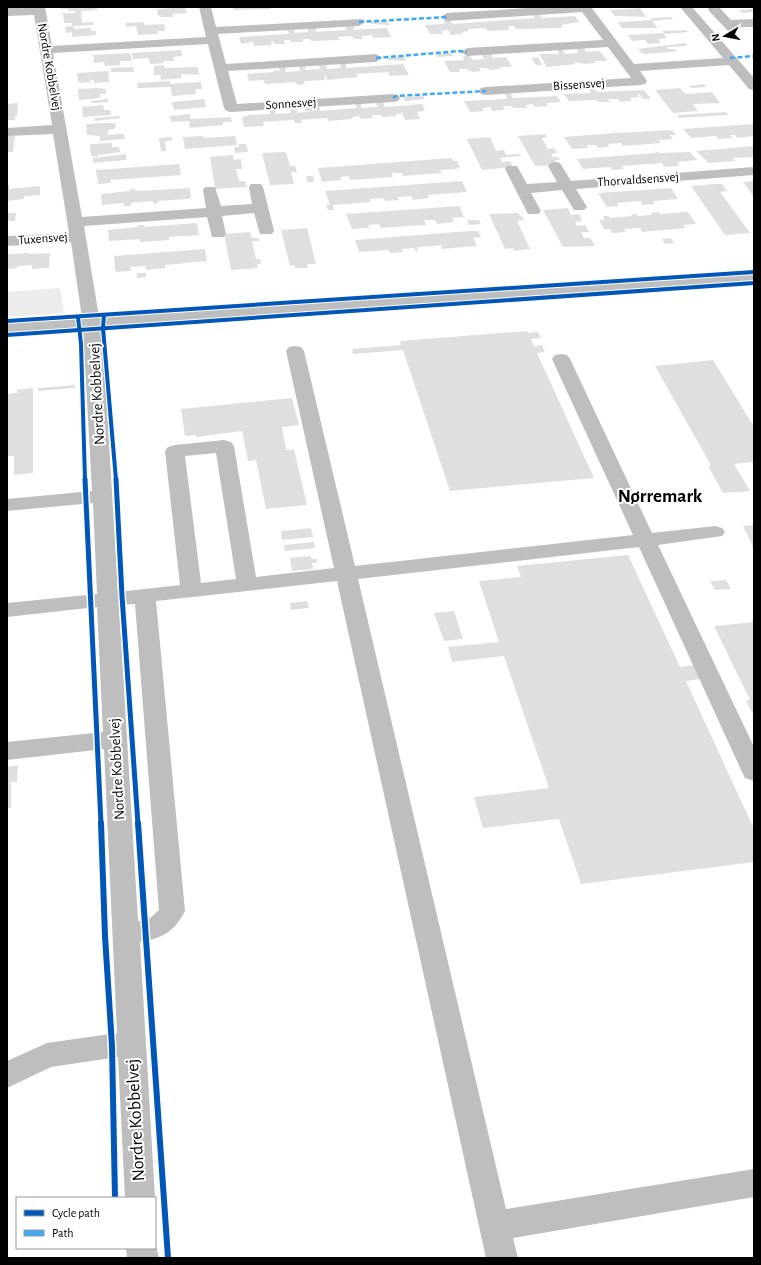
<svg xmlns="http://www.w3.org/2000/svg" width="761" height="1265" font-family="'Alegreya Sans',sans-serif">
  <rect width="100%" height="100%" fill="#fff"/>
  <polygon fill="#ececec" points="60,288 64,313 7,317 7,292"/>
  <g fill="#dfdfdf">
    <polygon points="61,7 97,7 97,10 81,11 82,23 93,22 94,25 73,26 74,29 91,28 91,31 96,31 96,35 72,37 72,32 66,33 65,27 72,26 72,23 64,23 63,13 75,13 75,11 68,11 68,9 61,9"/>
    <polygon points="185,7 187,13 173,14 173,17 161,17 158,15 157,9"/>
    <polygon points="233,7 271,7 271,9 234,10"/>
    <polygon points="640,8 646,17 615,16 610,10"/>
    <polygon points="754,9 754,12 742,13 739,10"/>
    <polygon points="539,14 542,18 575,16 579,22 561,25 563,28 516,29 514,26 508,26 509,30 488,31 485,28 468,29 469,31 462,32 463,34 451,35 448,30 441,31 443,34 430,34 425,25 445,24 443,20 450,20 453,24 535,18 533,15"/>
    <polygon points="671,17 673,19 653,21 651,18"/>
    <polygon points="652,20 657,28 622,28 618,22"/>
    <polygon points="387,21 390,25 371,24 370,22"/>
    <polygon points="144,22 144,25 164,24 165,31 158,31 158,34 138,35 136,26 126,27 126,23"/>
    <polygon points="353,25 355,29 351,30 387,28 391,37 373,38 372,35 361,36 363,39 354,39 352,36 338,37 340,40 311,41 310,39 303,39 303,42 291,42 290,40 284,40 285,44 274,44 273,41 271,41 272,45 254,46 253,42 241,44 239,37 287,34 289,33 287,30 294,29 295,33 293,33 308,32 307,28 316,28 317,31 312,32 346,30 346,26"/>
    <polygon points="686,30 688,32 665,34 662,31"/>
    <polygon points="663,33 667,38 658,39 661,43 648,44 645,40 632,41 628,35"/>
    <polygon points="685,43 687,46 667,47 668,49 675,49 677,51 671,52 643,54 638,49"/>
    <polygon points="583,48 587,52 600,51 607,61 594,61 596,63 586,64 574,62 575,64 547,67 539,54 559,54 557,50 562,49 565,54 578,53 577,49"/>
    <polygon points="181,50 182,56 173,57 174,61 163,61 164,63 150,64 148,58 133,59 132,53"/>
    <polygon points="130,53 132,61 120,61 120,65 105,66 104,62 94,63 93,55"/>
    <polygon points="451,53 453,56 437,57 436,54"/>
    <polygon points="491,54 493,58 506,57 512,67 500,67 501,69 492,70 486,68 479,68 481,71 472,72 466,69 459,69 460,72 450,72 444,61 464,60 463,56 470,55 472,60 484,59 482,55"/>
    <polygon points="404,56 406,61 388,60 387,58"/>
    <polygon points="538,57 542,65 536,65 531,58"/>
    <polygon points="346,63 346,68 403,64 409,75 390,76 388,72 356,74 358,77 327,80 326,76 324,76 325,80 304,81 305,84 297,85 296,82 265,84 264,80 249,81 247,74 274,72 274,70 280,71 279,68 285,67 286,71 285,72 300,71 299,66 305,66 305,70 320,69 319,65 326,64 327,69 341,68 340,64"/>
    <polygon points="164,65 165,68 198,67 199,75 181,74 182,78 161,80 160,75 154,75 154,66"/>
    <polygon points="133,67 134,72 111,72 111,68"/>
    <polygon points="108,71 109,82 94,83 94,80 90,80 91,82 80,83 78,81 77,73"/>
    <polygon points="170,81 170,84 201,82 202,89 195,89 196,94 172,96 171,87 138,88 137,83"/>
    <polygon points="704,84 706,87 691,88 689,86"/>
    <polygon points="594,87 597,92 644,90 651,99 643,99 639,94 637,94 639,97 630,98 632,101 620,102 618,99 608,99 610,102 598,102 597,100 569,101 564,94 591,93 588,88"/>
    <polygon points="99,88 106,89 106,94 100,94 100,98 79,100 78,89"/>
    <polygon points="680,88 684,93 688,94 712,92 720,103 693,104 698,111 673,113 655,90"/>
    <polygon points="511,93 512,98 557,96 561,102 546,103 548,106 535,107 533,104 526,105 527,108 513,108 512,106 503,106 505,110 492,111 490,107 482,108 484,111 470,112 464,101 507,99 505,94"/>
    <polygon points="423,96 425,99 405,101 403,97"/>
    <polygon points="108,99 108,102 91,103 91,101"/>
    <polygon points="204,99 206,107 174,110 172,102"/>
    <polygon points="375,102 383,102 385,107 422,104 425,111 417,112 420,119 405,120 402,113 396,114 397,116 382,117 381,115 372,115 373,118 360,119 359,116 352,117 353,119 328,121 327,118 301,120 302,123 295,123 294,120 263,122 264,126 244,127 242,117 248,116 247,115 270,114 269,110 276,109 275,114 291,113 290,108 297,107 297,113 313,111 305,111 304,107 319,106 320,110 319,111 357,108 355,103 361,103 361,108 378,107"/>
    <polygon points="18,103 17,116 15,116 15,120 7,120 7,104"/>
    <polygon points="103,105 104,110 110,110 111,115 83,117 82,107"/>
    <polygon points="726,112 728,115 679,118 677,115"/>
    <polygon points="190,114 190,119 231,117 232,122 223,122 223,125 190,128 189,121 172,122 169,116"/>
    <polygon points="119,116 120,118 95,121 94,118"/>
    <polygon points="107,123 115,123 116,127 114,129 108,130 108,134 100,135 124,134 125,139 100,141 100,136 87,135 86,124"/>
    <polygon points="754,124 754,136 737,138 735,135 730,135 733,138 718,139 716,136 691,138 683,129"/>
    <polygon points="666,130 673,131 676,135 670,135 673,139 658,140 661,143 623,146 621,143 608,144 609,147 598,148 596,145 587,145 588,148 572,149 564,137 615,133 614,132 620,133"/>
    <polygon points="545,134 547,137 542,138 548,149 554,148 557,153 551,154 553,157 558,157 560,160 555,160 558,165 535,166 518,136"/>
    <polygon points="7,136 15,136 13,152 7,152"/>
    <polygon points="203,136 204,138 235,136 237,145 185,149 183,137"/>
    <polygon points="172,137 172,141 165,141 166,151 161,151 159,138"/>
    <polygon points="490,137 496,151 504,150 506,155 520,154 521,156 500,158 502,162 510,161 513,167 482,170 467,139"/>
    <polygon points="112,143 112,147 119,147 120,152 98,155 98,157 91,156 90,144"/>
    <polygon points="239,144 246,144 248,152 235,153 234,147 239,147"/>
    <polygon points="754,146 754,157 733,158 735,161 709,163 696,151"/>
    <polygon points="654,151 661,153 690,152 697,160 677,162 679,166 664,167 662,163 621,166 624,169 612,170 610,167 583,169 577,159 656,153"/>
    <polygon points="286,152 290,166 295,166 297,172 291,172 294,184 270,185 262,153"/>
    <polygon points="126,154 126,160 93,163 93,158"/>
    <polygon points="233,155 234,160 241,159 242,169 236,169 239,181 245,181 247,187 215,189 210,157"/>
    <polygon points="451,158 453,161 457,161 460,167 456,169 440,170 442,173 403,176 402,173 392,173 393,177 350,180 349,176 340,177 341,180 322,182 318,168"/>
    <polygon points="179,164 181,175 110,180 111,183 98,184 96,170"/>
    <polygon points="306,176 313,176 314,182 307,182"/>
    <polygon points="462,181 467,192 428,195 429,198 413,200 411,196 398,197 399,200 385,201 384,198 370,199 371,202 333,205 334,210 328,210 326,205 330,205 325,191"/>
    <polygon points="754,181 754,197 743,182"/>
    <polygon points="715,184 722,184 727,191 720,192 750,233 725,235 691,186"/>
    <polygon points="7,185 9,185 9,189 40,186 40,195 24,196 24,199 7,201"/>
    <polygon points="190,188 191,198 188,199 158,201 158,203 153,204 153,201 131,203 131,206 124,206 124,203 102,205 101,194 130,191 130,189 135,189 136,191"/>
    <polygon points="671,188 678,199 653,201 655,204 642,205 641,201 617,203 619,206 607,207 598,193"/>
    <polygon points="459,206 464,217 452,218 454,222 437,224 435,220 424,220 426,225 409,226 381,228 379,224 368,225 369,228 352,229 346,214"/>
    <polygon points="568,208 571,215 579,214 582,221 575,222 577,226 585,225 589,232 581,232 584,238 590,238 595,246 563,247 543,210"/>
    <polygon points="659,212 660,214 688,212 696,224 683,225 686,228 642,232 640,228 624,229 626,232 612,233 610,229 604,229 599,220 604,220 604,216 609,216 610,218 632,216 631,214 636,214 638,216 652,215 651,213"/>
    <polygon points="7,213 16,213 15,221 7,221"/>
    <polygon points="518,213 525,220 517,221 530,249 514,251 513,248 505,249 489,214"/>
    <polygon points="467,220 479,220 481,224 469,225"/>
    <polygon points="197,223 199,235 169,237 169,240 140,242 140,239 109,241 108,230 138,227 138,225 144,225 144,227"/>
    <polygon points="307,228 316,264 307,264 308,268 295,268 295,265 290,266 281,230"/>
    <polygon points="470,231 478,231 481,237 473,238 477,246 442,249 441,246 446,245 417,247 418,251 415,251 414,248 402,249 403,252 390,253 389,250 359,252 355,240"/>
    <polygon points="250,232 252,238 259,238 259,241 252,241 256,259 260,259 261,264 257,264 258,268 231,270 224,234"/>
    <polygon points="671,238 674,243 665,244 662,239"/>
    <polygon points="205,249 207,261 165,265 165,268 146,270 146,266 130,267 131,271 116,272 115,269 114,256"/>
    <polygon points="29,253 29,254 50,253 49,268 32,269 32,265 18,266 17,268 7,269 7,255 10,254"/>
    <polygon points="137,273 146,273 146,277 137,278"/>
    <polygon points="527,331 528,333 538,332 541,338 531,339 534,346 542,345 545,352 537,353 594,478 450,491 403,350 353,354 352,349 401,345 400,341"/>
    <polygon points="713,360 754,427 754,462 734,464 750,491 723,493 708,466 711,465 655,366"/>
    <polygon points="75,385 75,388 38,391 38,388"/>
    <polygon points="33,388 33,473 14,475 14,456 7,456 7,394 17,393 17,390"/>
    <polygon points="292,398 299,425 282,427 286,450 294,449 307,505 266,509 256,460 248,461 242,431 196,437 195,435 185,436 181,409"/>
    <polygon points="754,525 754,549 743,526"/>
    <polygon points="311,528 313,537 282,540 281,531"/>
    <polygon points="314,542 315,548 285,551 284,545"/>
    <polygon points="628,555 680,667 702,664 708,678 686,681 754,829 754,862 581,884 559,819 483,828 474,797 549,788 504,656 452,662 448,647 499,642 479,581 521,577 517,566"/>
    <polygon points="311,556 311,559 317,559 317,563 312,563 313,569 292,571 290,558"/>
    <polygon points="726,580 731,589 715,590 710,581"/>
    <polygon points="307,601 309,608 291,610 290,603"/>
    <polygon points="454,611 463,639 444,641 434,613"/>
    <polygon points="754,622 754,716 746,701 750,700 714,626"/>
    <polygon points="18,765 17,782 11,782 11,808 7,808 7,767"/>
  </g>
  <g fill="none" stroke-linecap="round" stroke-linejoin="round">
    <g fill="#bebebe" fill-rule="evenodd">
      <path d="M45,7l7,39 154,-9 -7,-30h12l5,20 147,-8 2,3 -6,4 -141,8 8,30 150,-10 6,4 -6,4 -148,9 9,33 156,-10 5,1 2,3 -2,3 -5,1 -162,10 -5,-1 -2,-3 -16,-64 -155,9 29,164 124,-9 -3,-18 2,-3h10l6,19 31,-2 -3,-17 2,-3h10l2,3 11,44 -2,3h-12l-6,-21 -32,3 4,18 -2,3h-12l-5,-20 -123,9 15,91 655,-45v10l-654,45 3,16 15,249 62,-7 -15,-134 3,-4 7,-2 49,-5 7,2 3,4 22,131 78,-9 -48,-217 3,-4 6,-1 6,1 3,4 51,215 278,-31 -81,-176 3,-4 6,-1 6,1 3,4 82,174 63,-7 7,2 3,4 -3,4 -64,9 96,202v34l-9,-3 -3,-6 -103,-225 -281,32 148,630 248,-40v28l-241,41 5,20h-32l-149,-677 -181,20 29,310c-11,21 -22,27 -45,31l15,256v1l-30,-1 -7,-141 -67,10 -44,21v-27l40,-18 70,-10 -13,-284 -97,11v-18l96,-10 -6,-125 -90,10v-14l90,-9 -4,-91 -86,8v-12l85,-8 -9,-163 -76,5v-10l75,-5 -11,-76 -64,4v-10l62,-3 -16,-99 -46,2v-8l45,-3 -18,-110 -27,1v-8zM216,453l20,126 -35,4 -16,-127zM135,604l24,306 -10,9 -11,2 -19,-316z"/>
      <polygon points="545,7 591,7 634,64 723,58 680,7 692,7 754,78 754,90 749,89 729,65 640,71 647,81 645,84 640,85 486,95 481,94 479,91 481,88 486,87 631,78 608,47 467,56 461,52 467,48 603,40 582,12 447,21 441,17 447,13"/>
      <polygon points="708,7 719,7 731,20 754,19 754,27 738,27 739,29 737,32 729,32 709,11"/>
      <polygon points="555,162 560,163 571,181 754,167 754,175 576,189 587,207 584,210 574,210 562,190 531,193 541,211 538,214 528,214 505,169 507,166 517,166 527,184 557,182 548,166 550,163"/>
      <polygon points="155,1241 159,1258 127,1258 126,1248 155,1248"/>
    </g>
    <g stroke="#3fa9f5" stroke-width="2.5" stroke-dasharray="5 2.5" stroke-linecap="butt">
      <polyline points="359,22 447,17"/>
      <polyline points="376,58 460,51 467,52"/>
      <polyline points="730,58 754,56"/>
      <polyline points="393,98 396,96 486,91"/>
    </g>
    <defs>
      <g id="cycleway-far2">
        <polyline points="104,315 103,328 116,480"/>
        <polyline points="78,317 81,344 85,480"/>
        <polyline points="7,321 754,272"/>
        <polyline points="7,335 754,283"/>
      </g>
      <g id="cycleway-far1">
        <polyline points="85,479 101,824"/>
        <polyline points="116,479 122,596 138,824"/>
      </g>
      <g id="cycleway">
        <polyline points="101,823 105,936 112,1046 115,1198"/>
        <polyline points="138,823 168,1258"/>
      </g>
    </defs>
    <use href="#cycleway-far2" stroke="#fff" stroke-width="6"/>
    <use href="#cycleway-far1" stroke="#fff" stroke-width="8"/>
    <use href="#cycleway" stroke="#fff" stroke-width="9"/>
    <use href="#cycleway-far2" stroke="#0057b8" stroke-width="4"/>
    <use href="#cycleway-far1" stroke="#0057b8" stroke-width="5"/>
    <use href="#cycleway" stroke="#0057b8" stroke-width="6"/>
  </g>
  <g text-anchor="middle" dominant-baseline="central" stroke-width="4" stroke-linejoin="round" paint-order="stroke">
    <g font-size="13" fill="#000" stroke="#fff">
      <text transform="translate(49 67) rotate(80)">Nordre Kobbelvej</text>
      <text transform="translate(579 85) rotate(-4)">Bissensvej</text>
      <text transform="translate(291 104) rotate(-4)">Sonnesvej</text>
      <text transform="translate(638 180) rotate(-4)">Thorvaldsensvej</text>
      <text transform="translate(43 239) rotate(-4)">Tuxensvej</text>
    </g>
    <g font-size="15" fill="#000" stroke="#fff">
      <text transform="translate(97 394) rotate(-93)">Nordre Kobbelvej</text>
      <text transform="translate(117 769) rotate(-93)">Nordre Kobbelvej</text>
    </g>
    <g font-size="18" fill="#000" stroke="#fff">
      <text transform="translate(136 1120) rotate(-93)">Nordre Kobbelvej</text>
    </g>
    <g font-size="19" font-weight="bold" fill="#000" stroke="#fff">
      <text x="660" y="496">Nørremark</text>
    </g>
  </g>
  <rect width="761" height="1265" fill="none" stroke="#000000" stroke-width="16"/>
  <rect x="16" y="1197" width="140" height="52" fill="#ffffff" stroke="#999999"/>
  <rect x="24" y="1210" width="20" height="6" fill="#0057b8" stroke="#999999"/>
  <text x="52" y="1217" font-size="12" fill="#000000">Cycle path</text>
  <rect x="24" y="1230" width="20" height="6" fill="#3fa9f5" stroke="#999999"/>
  <text x="52" y="1237" font-size="12" fill="#000000">Path</text>
  <g transform="translate(725 36) rotate(260)" stroke="#ffffff" stroke-width="3" paint-order="stroke">
  <path d="M0-3L7 15L0 10L-7 15Z" fill="#000000"/>
  <text y="-6" font-size="11" font-weight="bold" text-anchor="middle" fill="#000000">N</text>
  </g>
</svg>
